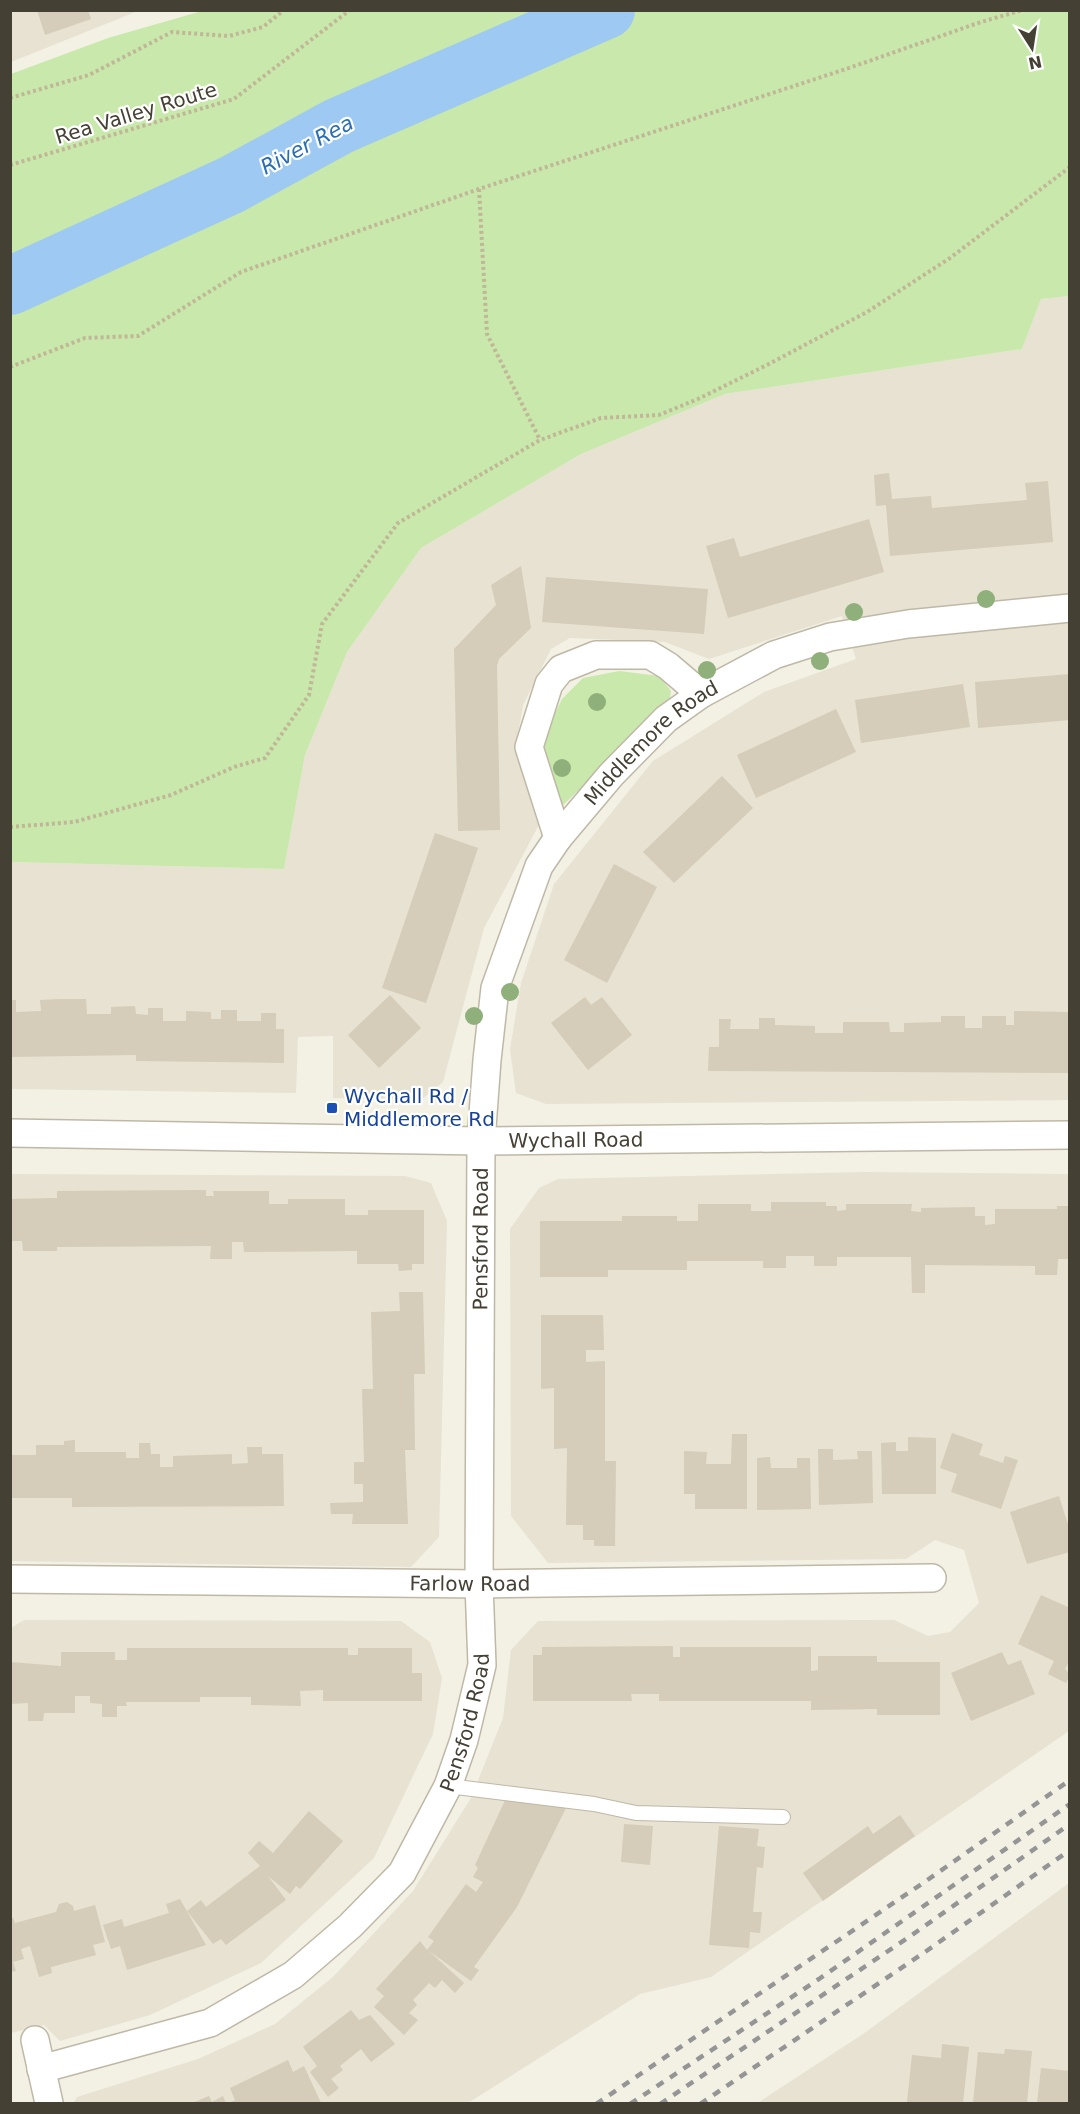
<svg xmlns="http://www.w3.org/2000/svg" width="1080" height="2114" font-family="'DejaVu Sans',sans-serif">
  <rect width="100%" height="100%" fill="#f3f0e4"/>
  <g fill="#e7e2d2">
    <polygon points="11,11 138,11 11,62"/>
    <polygon points="1069,296 1069,1100 546,1104 516,1093 510,1049 521,983 554,884 653,761 764,692 856,659 842,616 709,659 665,642 570,638 551,649 523,705 517,739 522,774 541,821 484,928 443,1082 422,1099 333,1098 333,1036 298,1037 296,1093 11,1089 11,862 284,869 305,755 347,652 421,548 581,454 725,394 1022,349 1041,299"/>
    <polygon points="864,1172 1069,1174 1069,1731 711,1977 640,1994 468,2103 73,2104 77,2097 198,2059 275,2024 334,1976 413,1891 471,1798 503,1718 511,1650 538,1621 894,1620 928,1636 950,1632 979,1603 964,1550 935,1540 906,1559 548,1563 511,1516 510,1229 539,1188 558,1179"/>
    <polygon points="11,1174 405,1176 431,1183 447,1221 439,1537 411,1567 11,1561"/>
    <polygon points="24,1620 401,1621 430,1642 442,1678 433,1734 374,1858 261,1963 150,2015 60,2041 44,2025 11,2033 11,1628"/>
    <polygon points="1069,1883 1069,2103 756,2104 866,2032"/>
  </g>
  <g fill="#c8e9ab">
    <polygon points="202,11 1069,11 1069,296 1041,299 1022,349 725,394 581,454 421,548 347,652 305,755 284,869 11,862 11,74 108,38"/>
    <polygon points="619,671 659,676 671,691 669,704 562,806 554,801 539,747 562,699 583,678"/>
  </g>
  <g fill="none" stroke-linecap="round" stroke-linejoin="round">
    <polyline stroke="#9ec9f2" stroke-width="58" points="10,286 231,185 339,126 606,10"/>
  </g>
  <g fill="#d5ccb9">
    <polygon points="37,10 88,10 91,19 45,35"/>
    <polygon points="889,473 892,499 931,496 932,508 1027,500 1025,483 1048,481 1053,542 890,556 886,505 876,506 874,475"/>
    <polygon points="869,519 884,572 728,618 706,546 734,538 740,557"/>
    <polygon points="521,566 531,628 499,659 497,666 500,830 458,831 454,649 496,605 491,585"/>
    <polygon points="546,577 708,589 704,634 542,622"/>
    <polygon points="1070,674 1070,720 978,728 975,682"/>
    <polygon points="963,684 970,727 861,743 855,700"/>
    <polygon points="836,709 856,752 756,798 737,755"/>
    <polygon points="722,776 753,808 674,883 643,852"/>
    <polygon points="435,833 478,848 426,1003 382,988"/>
    <polygon points="614,864 657,887 607,983 564,960"/>
    <polygon points="390,995 421,1028 379,1068 348,1035"/>
    <polygon points="585,997 591,1005 602,997 632,1035 588,1070 551,1023"/>
    <polygon points="61,999 86,999 87,1014 111,1014 111,1007 135,1006 136,1014 148,1015 148,1008 163,1008 163,1021 186,1021 186,1011 211,1012 211,1019 221,1019 221,1010 237,1010 237,1021 261,1021 261,1013 276,1013 276,1029 284,1029 284,1063 136,1061 136,1055 10,1057 10,1000 16,1000 16,1012 41,1011 40,1000"/>
    <polygon points="1014,1011 1070,1012 1070,1073 708,1071 709,1047 719,1047 719,1019 731,1019 730,1029 759,1029 759,1018 775,1018 775,1025 815,1026 815,1033 843,1033 843,1022 889,1022 890,1032 904,1032 904,1023 941,1022 941,1016 965,1016 965,1028 982,1028 982,1016 1006,1016 1006,1025 1014,1025"/>
    <polygon points="206,1190 206,1196 214,1196 213,1191 269,1191 269,1204 288,1204 288,1199 345,1199 345,1215 368,1215 368,1210 424,1210 424,1264 412,1264 412,1270 399,1271 398,1264 357,1264 357,1251 244,1252 243,1242 232,1242 232,1259 210,1259 211,1246 57,1247 57,1251 23,1251 22,1241 10,1241 10,1199 57,1198 57,1191"/>
    <polygon points="771,1202 826,1202 826,1206 837,1206 837,1211 846,1210 846,1204 912,1204 911,1211 921,1212 921,1208 975,1207 975,1216 985,1216 985,1225 995,1224 995,1209 1057,1209 1057,1206 1070,1206 1070,1259 1058,1259 1057,1275 1035,1275 1035,1266 925,1265 925,1293 912,1293 911,1257 837,1257 837,1266 814,1266 814,1256 786,1256 786,1268 763,1268 763,1261 687,1261 687,1270 608,1270 608,1277 540,1277 540,1221 622,1221 622,1216 677,1216 677,1221 698,1221 698,1204 751,1204 751,1211 771,1211"/>
    <polygon points="399,1292 423,1292 425,1374 414,1374 415,1450 405,1450 408,1524 352,1524 353,1514 331,1514 330,1503 363,1502 363,1484 354,1484 354,1462 364,1462 362,1389 373,1389 371,1312 400,1311"/>
    <polygon points="541,1315 603,1315 604,1350 586,1350 586,1362 605,1361 605,1461 616,1461 615,1546 594,1546 594,1540 583,1540 583,1525 566,1525 567,1448 554,1449 554,1388 541,1389"/>
    <polygon points="952,1433 983,1444 979,1455 1003,1463 1005,1456 1018,1460 1001,1509 951,1492 957,1474 940,1468"/>
    <polygon points="732,1434 747,1434 747,1509 695,1509 695,1494 684,1494 684,1451 707,1452 706,1464 731,1464"/>
    <polygon points="908,1437 936,1438 936,1494 882,1494 881,1443 896,1442 896,1451 908,1451"/>
    <polygon points="75,1440 75,1452 126,1452 126,1458 139,1458 139,1443 150,1443 151,1454 160,1454 160,1467 173,1467 173,1456 232,1454 232,1464 248,1463 247,1447 262,1447 262,1454 283,1454 284,1506 72,1507 72,1498 10,1498 10,1455 36,1455 36,1445 64,1445 64,1441"/>
    <polygon points="818,1449 833,1449 833,1460 858,1459 857,1451 872,1451 873,1503 819,1505"/>
    <polygon points="770,1457 771,1468 797,1468 797,1458 810,1458 811,1509 757,1510 757,1458"/>
    <polygon points="1059,1496 1070,1531 1070,1552 1027,1564 1010,1512"/>
    <polygon points="1041,1595 1070,1608 1070,1660 1065,1669 1070,1674 1066,1683 1048,1674 1054,1661 1018,1644"/>
    <polygon points="673,1646 673,1657 680,1657 680,1647 811,1647 811,1671 818,1670 818,1656 877,1656 877,1662 940,1662 940,1715 877,1715 877,1709 811,1710 811,1701 659,1701 659,1694 631,1694 632,1701 533,1701 533,1655 542,1655 542,1647"/>
    <polygon points="127,1648 348,1648 348,1655 358,1655 358,1648 412,1648 412,1673 422,1673 422,1701 323,1701 323,1690 300,1691 301,1706 251,1705 251,1697 200,1697 200,1702 126,1702 127,1706 117,1706 117,1717 102,1717 102,1704 90,1703 90,1696 75,1696 75,1713 44,1713 43,1721 28,1721 28,1703 10,1704 10,1662 61,1666 61,1652 115,1652 115,1660 127,1660"/>
    <polygon points="1002,1652 1008,1665 1021,1660 1035,1694 971,1721 951,1673"/>
    <polygon points="507,1796 567,1806 517,1907 474,1967 479,1970 471,1981 429,1951 464,1983 455,1993 442,1980 435,1988 429,1983 413,2000 417,2005 409,2013 418,2020 404,2035 374,2007 384,1996 376,1989 420,1941 427,1950 434,1941 428,1937 466,1884 476,1892 483,1882 473,1877 478,1868 475,1865"/>
    <polygon points="309,1811 343,1841 300,1889 296,1886 290,1894 268,1876 286,1900 226,1945 221,1939 213,1944 187,1911 201,1900 206,1907 260,1866 248,1853 259,1841 273,1853"/>
    <polygon points="900,1815 915,1836 823,1901 803,1873 868,1826 873,1834"/>
    <polygon points="624,1824 653,1826 650,1865 621,1862"/>
    <polygon points="719,1826 759,1829 757,1846 765,1847 763,1868 757,1867 753,1912 762,1912 760,1933 750,1932 749,1948 709,1945"/>
    <polygon points="180,1899 206,1945 127,1970 120,1946 111,1949 103,1925 122,1919 124,1927 169,1913 166,1904"/>
    <polygon points="67,1902 73,1906 74,1911 95,1905 105,1942 93,1945 96,1955 51,1967 52,1973 39,1977 30,1946 21,1949 24,1959 13,1962 16,1971 10,1972 10,1919 13,1918 15,1923 56,1912 59,1904"/>
    <polygon points="351,2010 359,2020 370,2015 395,2044 371,2062 361,2049 340,2066 343,2070 331,2079 339,2088 328,2097 310,2072 317,2066 303,2047"/>
    <polygon points="942,2044 969,2047 963,2103 907,2102 912,2055 941,2058"/>
    <polygon points="1005,2049 1032,2051 1027,2103 973,2103 978,2052 1004,2054"/>
    <polygon points="288,2060 293,2072 304,2066 321,2103 229,2103 235,2100 230,2088"/>
    <polygon points="1041,2068 1070,2071 1070,2103 1037,2103"/>
    <polygon points="209,2096 212,2102 223,2096 226,2103 192,2103"/>
  </g>
  <g fill="none" stroke-linecap="round" stroke-linejoin="round">
    <defs>
      <polyline id="lane" points="448,1786 594,1804 636,1813 783,1817"/>
      <g id="street">
        <polyline points="558,838 529,747 549,684 561,669 596,655 650,655 668,666 701,694"/>
        <path id="s1" d="M10,1133l471,8 589,-6"/>
        <path id="s2" d="M10,1579l469,5 453,-6"/>
        <polyline points="35,2040 49,2103"/>
        <path id="s3" d="M41,2069l169,-46 83,-48 57,-49 52,-53 46,-87 16,-46 18,-75 -3,-81 2,-443 6,-81 8,-72 44,-122 19,-28 53,-63 55,-56 35,-25 73,-39 56,-18 78,-13 162,-16"/>
      </g>
    </defs>
    <use href="#lane" stroke="#bfb8a7" stroke-width="16"/>
    <use href="#street" stroke="#bfb8a7" stroke-width="30"/>
    <g stroke="#c1b697" stroke-width="4" stroke-dasharray="3 3" stroke-linecap="butt">
      <polyline points="10,98 89,75 172,32 229,36 263,27 284,10"/>
      <polyline points="10,165 234,99 350,10"/>
      <polyline points="479,189 487,334 540,440"/>
      <polyline points="10,367 85,338 138,336 241,272 479,189 849,68 981,22 1023,10"/>
      <polyline points="10,827 74,822 171,795 234,767 265,758 309,695 322,624 398,523 540,440 601,418 659,415 698,399 767,365 867,312 950,258 1070,167"/>
    </g>
    <use href="#lane" stroke="#fff" stroke-width="14"/>
    <use href="#street" stroke="#fff" stroke-width="27"/>
    <g stroke="#959595" stroke-width="4.5" stroke-dasharray="8 8" stroke-linecap="butt">
      <polyline points="596,2104 926,1881 1070,1780"/>
      <polyline points="630,2104 819,1979 1070,1804"/>
      <polyline points="660,2104 909,1937 1070,1824"/>
      <polyline points="700,2104 925,1952 1070,1850"/>
    </g>
  </g>
  <g fill="#8faf7b">
    <circle cx="986" cy="599" r="9"/>
    <circle cx="854" cy="612" r="9"/>
    <circle cx="820" cy="661" r="9"/>
    <circle cx="707" cy="670" r="9"/>
    <circle cx="597" cy="702" r="9"/>
    <circle cx="562" cy="768" r="9"/>
    <circle cx="510" cy="992" r="9"/>
    <circle cx="474" cy="1016" r="9"/>
  </g>
  <rect fill="#1a4fb4" stroke="#fff" stroke-width="2" x="326" y="1102" width="12" height="12" rx="3"/>
  <g text-anchor="middle" dominant-baseline="central" stroke-width="4.5" stroke-linejoin="round" paint-order="stroke">
    <g font-size="20" fill="#454034" stroke="#fff">
      <text transform="translate(136 113) rotate(-17)">Rea Valley Route</text>
      <text stroke="none"><textPath href="#s3" startOffset="1620">Middlemore Road</textPath></text>
      <text stroke="none"><textPath href="#s1" startOffset="566">Wychall Road</textPath></text>
      <text stroke="none"><textPath href="#s3" startOffset="1071">Pensford Road</textPath></text>
      <text stroke="none"><textPath href="#s2" startOffset="460">Farlow Road</textPath></text>
      <text stroke="none"><textPath href="#s3" startOffset="585">Pensford Road</textPath></text>
    </g>
    <g font-size="20" fill="#164399" stroke="#fff" text-anchor="start">
      <text x="344" y="1096">Wychall Rd /<tspan x="344" dy="23">Middlemore Rd</tspan></text>
    </g>
    <g font-size="21" font-style="italic" fill="#2a6fb4" stroke="#fff">
      <text transform="translate(307 145) rotate(-28)">River Rea</text>
    </g>
  </g>
  <rect width="1080" height="2114" fill="none" stroke="#454034" stroke-width="24"/>
  <g transform="translate(1032 48) rotate(168)" stroke="#ffffff" stroke-width="4.5" paint-order="stroke">
  <path d="M0-4.5L10 22L0 15L-10 22Z" fill="#454034"/>
  <text y="-9" font-size="16" font-weight="bold" text-anchor="middle" fill="#454034">N</text>
  </g>
</svg>
